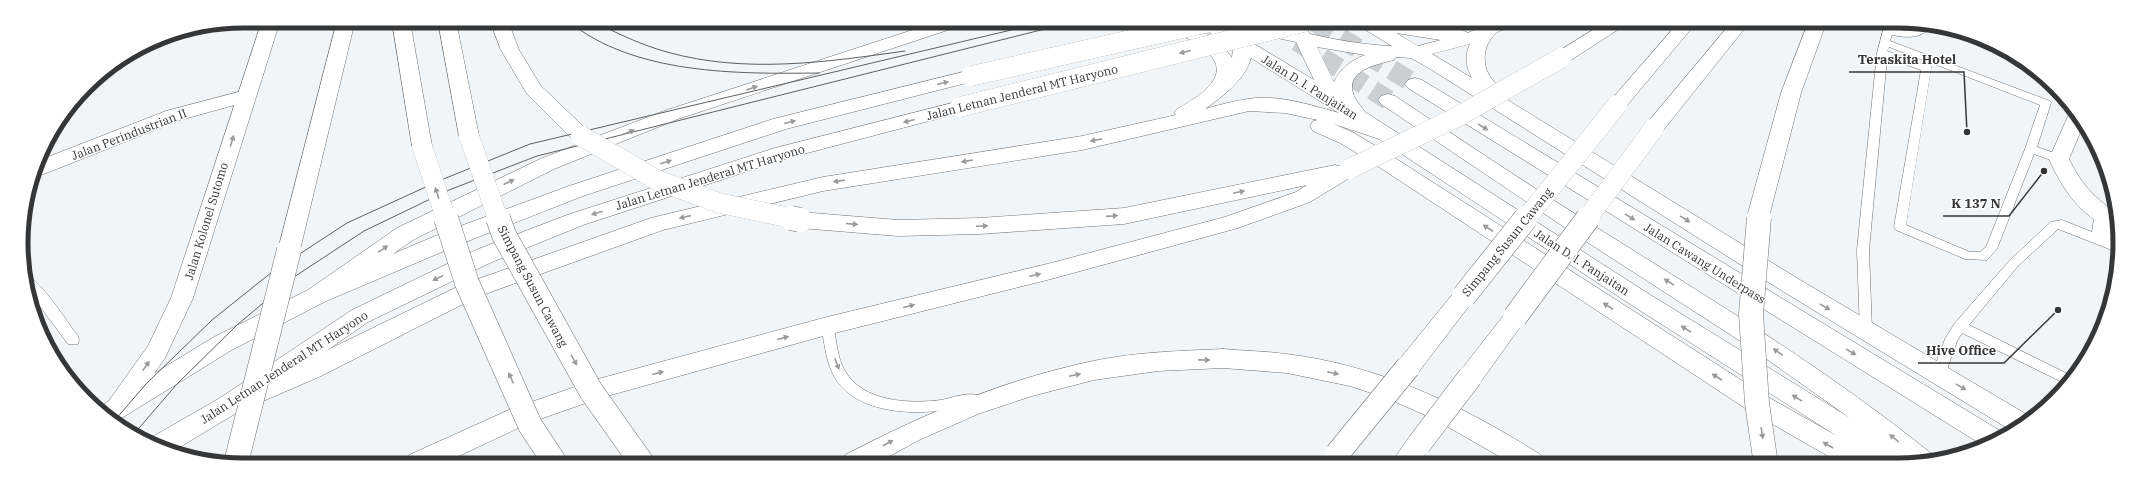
<svg xmlns="http://www.w3.org/2000/svg" width="2141" height="486" font-family="'IBM Plex Serif',serif">
  <rect width="100%" height="100%" fill="#f2f5f7"/>
  <g fill="none" stroke-linecap="round" stroke-linejoin="round">
    <g stroke="#cccfd1" stroke-width="20" stroke-dasharray="20 10" stroke-linecap="butt">
      <polyline points="1315,22 1415,84"/>
      <polyline points="1297,41 1388,100"/>
    </g>
    <defs>
      <g id="lane">
        <path d="M1885,23h10l-2,6c12,2 22,4 30,-6l9,2c-10,14 -24,13 -40,10l-2,6 160,60 1,2 -14,44 26,9 2,3 -6,4 -25,-9 -37,95 -10,11 -22,-1 -69,-29 -2,-3 27,-157 -34,-12 -18,192 3,81 -1,4h-10l-1,-4 -3,-81 20,-197zM1889,47l34,13 -1,4 -35,-13zM1932,63l108,42 -15,44 -39,98 -6,5h-10l-64,-27z"/>
        <polygon points="2100,214 2109,216 2115,222 2113,237 2110,240 2116,243 2117,252 2058,229 2018,266 1969,325 2072,376 2066,384 1962,333 1957,341 1944,378 1939,379 1934,378 1932,374 1945,339 1955,323 2010,260 2051,222 2062,220 2092,232 2094,218"/>
        <path d="M26,276c14,2 42,48 52,60l1,4 -1,4h-10l-41,-55z"/>
        <path d="M827,321l5,2 1,3c4,15 4,32 12,45 18,31 64,33 96,29 11,-2 25,-8 36,-5l2,4 -2,4c-40,13 -113,17 -140,-22 -11,-16 -12,-36 -16,-55l1,-3z"/>
      </g>
      <g id="street">
        <polygon points="246,90 253,92 256,96 253,100 180,120 44,174 36,176 40,160 166,111"/>
        <path d="M2075,110l8,16 -14,33c10,22 25,39 45,52l1,18c-32,-8 -54,-42 -66,-70l19,-43 3,-4z"/>
      </g>
      <polygon id="secondary" points="262,21 280,21 193,298 165,358 124,416 113,418 103,409 148,346 171,298"/>
      <g id="primary">
        <polygon points="971,70 978,72 981,76 978,80 786,129 583,196 463,243 324,302 230,351 117,421 99,407 214,337 308,290 447,231 569,186 773,119"/>
        <polygon points="960,101 967,103 970,107 967,111 788,158 583,225 492,262 368,322 238,412 175,450 150,441 152,437 220,398 352,310 476,250 567,215 775,148"/>
      </g>
      <g id="highway">
        <polygon points="337,21 355,21 300,250 297,256 289,258 281,256 278,250"/>
        <polygon points="392,21 410,21 432,146 429,151 422,153 415,151 412,146"/>
        <polygon points="438,21 456,21 479,136 476,141 469,143 462,141 459,136"/>
        <polygon points="490,21 508,21 519,50 541,86 588,131 591,136 588,140 664,111 937,22 963,22 960,26 678,119 554,169 413,240 324,302 316,305 308,302 305,296 308,290 397,228 540,159 584,142 574,141 527,94 501,50"/>
        <path d="M1158,22c8,0 18,-2 26,1 17,5 38,19 48,35l1,-11 -35,-21 -3,-4h22l14,9 2,-3 -9,-2 -3,-4h34l37,8 8,-3 6,1 4,6c27,6 54,11 82,12l-33,-20 -3,-4h44l30,7h30l8,4 22,-11h25c-5,7 -13,7 -19,11 -13,12 -15,31 -5,45 5,7 12,12 17,19l-2,2 294,181 231,137 -19,14 -228,-139 -352,-222 -21,-12 -15,-1 -2,3c-16,4 -48,10 -41,33 2,8 8,12 12,19l284,182 201,124 -102,-72 -175,-113 -192,-129 -3,-4 3,-4 7,-2 7,2c68,45 135,90 204,133 115,72 229,141 334,226l3,5c-15,5 -51,7 -63,-1l2,4h-35l-92,-53 -378,-249 -30,-18 -27,-12 -3,-5 3,-5 5,-1 -33,-7 -36,-2 -167,39 -259,41 -160,39 -186,67 -156,79 -83,36 -9,3 -9,-3 -3,-7 3,-7 83,-36 158,-77 190,-67 172,-41 259,-41 94,-21 -2,-2 3,-4c69,-37 38,-60 -16,-83zM1249,32l47,10 18,38 -63,-38zM1396,33l45,7 -23,6zM1470,44c-6,12 -4,23 2,34l-40,-24zM1317,47l48,8c-15,6 -24,13 -31,27zM1251,58l88,55c-28,-8 -62,-19 -91,-14 -15,2 -29,6 -43,10 18,-13 40,-29 46,-51zM1334,124l45,15 254,167 204,130 -71,-40 -382,-245 -30,-18z"/>
        <polygon points="1604,23 1625,23 1622,27 1568,62 1561,64 1554,62 1552,58 1554,54"/>
        <polygon points="1678,23 1696,23 1624,109 1617,111 1610,109 1607,105 1610,101"/>
        <polygon points="1731,23 1749,23 1661,133 1654,134 1647,133 1644,128 1647,123"/>
        <polygon points="1808,23 1826,23 1801,93 1770,213 1767,218 1759,221 1751,218 1748,213 1781,93"/>
        <polygon points="1415,78 1422,80 2007,435 1996,442 1984,446 1408,88 1405,84 1408,80"/>
        <polygon points="1349,162 1356,164 1359,169 1356,174 1310,202 1238,228 1051,279 827,335 600,398 529,423 444,463 405,463 409,455 511,409 598,379 827,317 1051,263 1225,217 1296,192 1307,185 1124,224 980,234 898,236 800,228 792,225 789,220 792,215 800,212 898,220 980,218 1124,208 1335,165 1339,166"/>
        <polygon points="1464,287 1472,290 1475,296 1472,302 1417,374 1408,377 1399,374 1396,367 1399,360 1456,290"/>
        <polygon points="1515,308 1523,311 1527,317 1523,323 1479,384 1470,387 1461,384 1458,377 1461,370 1507,311"/>
        <path d="M1223,349c21,2 42,2 63,5 93,11 178,52 255,101l4,8h-34l-75,-43 -47,-21 -39,-13 -63,-13 -64,-5 -65,3 -64,9 -62,16 -54,18 -59,26 -42,23h-36l4,-8c80,-42 159,-75 248,-94 43,-9 86,-10 130,-12z"/>
        <polygon points="1419,433 1428,436 1432,444 1419,463 1391,463 1410,436"/>
      </g>
    </defs>
    <use href="#lane" stroke="#6f7173" stroke-width="1"/>
    <use href="#street" stroke="#6f7173" stroke-width="1"/>
    <use href="#secondary" stroke="#6f7173" stroke-width="1"/>
    <use href="#primary" stroke="#6f7173" stroke-width="1"/>
    <use href="#highway" stroke="#6f7173" stroke-width="1"/>
    <use href="#lane" fill="#fff" fill-rule="evenodd"/>
    <use href="#street" fill="#fff" fill-rule="evenodd"/>
    <use href="#secondary" fill="#fff" fill-rule="evenodd"/>
    <use href="#primary" fill="#fff" fill-rule="evenodd"/>
    <use href="#highway" fill="#fff" fill-rule="evenodd"/>
    <g stroke="#5e5f61" stroke-width="1">
      <path d="M568,21c66,54 170,53 251,52"/>
      <path d="M592,21c25,12 49,24 75,31 78,22 160,10 238,-1"/>
      <polyline points="115,420 146,384 212,320 272,272 347,223 441,180 530,144 1045,22"/>
      <polyline points="133,435 177,384 237,325 294,277 364,231 449,190 537,156 1073,22"/>
    </g>
    <defs>
      <g id="primary-bridge">
        <polyline points="971,76 1210,22"/>
        <polyline points="960,107 1304,22"/>
      </g>
      <g id="highway-bridge-far1">
        <polyline points="469,136 498,219"/>
        <polyline points="581,136 657,180 719,203 796,219"/>
        <polyline points="422,146 446,219"/>
        <polyline points="1349,169 1457,117 1561,58"/>
        <polyline points="1526,219 1617,105"/>
        <polyline points="1587,219 1654,128"/>
        <polyline points="1759,219 1759,213"/>
      </g>
      <g id="highway-bridge">
        <polyline points="446,218 467,283 530,425 555,463"/>
        <polyline points="498,218 504,235 591,391 642,463"/>
        <polyline points="791,218 800,220"/>
        <polyline points="1759,218 1751,314 1757,403 1765,458"/>
        <polyline points="1464,296 1526,218"/>
        <polyline points="1515,317 1588,218"/>
        <polyline points="1419,444 1470,377"/>
        <polyline points="1337,454 1408,367"/>
        <polyline points="236,463 289,250"/>
      </g>
    </defs>
    <use href="#primary-bridge" stroke="#6f7173" stroke-width="20" stroke-linecap="butt"/>
    <use href="#highway-bridge-far1" stroke="#6f7173" stroke-width="20" stroke-linecap="butt"/>
    <use href="#highway-bridge" stroke="#6f7173" stroke-width="25" stroke-linecap="butt"/>
    <use href="#primary-bridge" stroke="#fff" stroke-width="20"/>
    <use href="#highway-bridge-far1" stroke="#fff" stroke-width="20"/>
    <use href="#highway-bridge" stroke="#fff" stroke-width="24"/>
  </g>
  <defs><path id="oneway-solid" d="M-6-.8H1V-3.2L6.5 0L1 3.2V.8H-6Z"/></defs>
  <g fill="#9a9a9b">
    <use href="#oneway-solid" transform="translate(1185 52) rotate(166)"/>
    <use href="#oneway-solid" transform="translate(943 83) rotate(-14)"/>
    <use href="#oneway-solid" transform="translate(752 88) rotate(-19)"/>
    <use href="#oneway-solid" transform="translate(909 121) rotate(166)"/>
    <use href="#oneway-solid" transform="translate(790 122) rotate(-14)"/>
    <use href="#oneway-solid" transform="translate(1483 127) rotate(32)"/>
    <use href="#oneway-solid" transform="translate(629 132) rotate(-22)"/>
    <use href="#oneway-solid" transform="translate(1096 140) rotate(169)"/>
    <use href="#oneway-solid" transform="translate(232 141) rotate(-73)"/>
    <use href="#oneway-solid" transform="translate(967 161) rotate(171)"/>
    <use href="#oneway-solid" transform="translate(666 162) rotate(-18)"/>
    <use href="#oneway-solid" transform="translate(839 181) rotate(171)"/>
    <use href="#oneway-solid" transform="translate(509 182) rotate(-25)"/>
    <use href="#oneway-solid" transform="translate(1239 192) rotate(-12)"/>
    <use href="#oneway-solid" transform="translate(437 193) rotate(-108)"/>
    <use href="#oneway-solid" transform="translate(597 213) rotate(162)"/>
    <use href="#oneway-solid" transform="translate(1112 216) rotate(-4)"/>
    <use href="#oneway-solid" transform="translate(685 217) rotate(167)"/>
    <use href="#oneway-solid" transform="translate(1630 217) rotate(32)"/>
    <use href="#oneway-solid" transform="translate(1685 219) rotate(32)"/>
    <use href="#oneway-solid" transform="translate(852 224) rotate(5)"/>
    <use href="#oneway-solid" transform="translate(982 226) rotate(-3)"/>
    <use href="#oneway-solid" transform="translate(1488 228) rotate(-147)"/>
    <use href="#oneway-solid" transform="translate(383 249) rotate(-35)"/>
    <use href="#oneway-solid" transform="translate(1035 275) rotate(-14)"/>
    <use href="#oneway-solid" transform="translate(438 278) rotate(154)"/>
    <use href="#oneway-solid" transform="translate(1669 282) rotate(-148)"/>
    <use href="#oneway-solid" transform="translate(909 306) rotate(-14)"/>
    <use href="#oneway-solid" transform="translate(1608 306) rotate(-147)"/>
    <use href="#oneway-solid" transform="translate(1825 307) rotate(31)"/>
    <use href="#oneway-solid" transform="translate(1686 329) rotate(-148)"/>
    <use href="#oneway-solid" transform="translate(783 338) rotate(-15)"/>
    <use href="#oneway-solid" transform="translate(1778 352) rotate(-146)"/>
    <use href="#oneway-solid" transform="translate(1851 352) rotate(31)"/>
    <use href="#oneway-solid" transform="translate(574 360) rotate(60)"/>
    <use href="#oneway-solid" transform="translate(1204 360) rotate(1)"/>
    <use href="#oneway-solid" transform="translate(837 364) rotate(70)"/>
    <use href="#oneway-solid" transform="translate(146 366) rotate(-55)"/>
    <use href="#oneway-solid" transform="translate(658 373) rotate(-15)"/>
    <use href="#oneway-solid" transform="translate(1333 373) rotate(12)"/>
    <use href="#oneway-solid" transform="translate(1075 375) rotate(-12)"/>
    <use href="#oneway-solid" transform="translate(1717 377) rotate(-147)"/>
    <use href="#oneway-solid" transform="translate(511 378) rotate(-114)"/>
    <use href="#oneway-solid" transform="translate(1961 387) rotate(31)"/>
    <use href="#oneway-solid" transform="translate(1797 398) rotate(-148)"/>
    <use href="#oneway-solid" transform="translate(1762 433) rotate(81)"/>
    <use href="#oneway-solid" transform="translate(1894 438) rotate(-141)"/>
    <use href="#oneway-solid" transform="translate(888 443) rotate(-28)"/>
    <use href="#oneway-solid" transform="translate(1828 445) rotate(-150)"/>
  </g>
  <g text-anchor="middle" dominant-baseline="central" stroke-width="3" stroke-linejoin="round" paint-order="stroke">
    <g font-size="12" fill="#353637" stroke="#fff">
      <text transform="translate(1310 87) rotate(32)">Jalan D. I. Panjaitan</text>
      <text transform="translate(1022 92) rotate(-14)">Jalan Letnan Jenderal MT Haryono</text>
      <text transform="translate(129 134) rotate(-21)">Jalan Perindustrian II</text>
      <text transform="translate(710 177) rotate(-17)">Jalan Letnan Jenderal MT Haryono</text>
      <text transform="translate(206 221) rotate(-73)">Jalan Kolonel Sutomo</text>
      <text transform="translate(1507 242) rotate(-51)">Simpang Susun Cawang</text>
      <text transform="translate(1582 262) rotate(33)">Jalan D. I. Panjaitan</text>
      <text transform="translate(1705 263) rotate(32)">Jalan Cawang Underpass</text>
      <text transform="translate(533 286) rotate(62)">Simpang Susun Cawang</text>
      <text transform="translate(284 367) rotate(-33)">Jalan Letnan Jenderal MT Haryono</text>
    </g>
  </g>
  <path d="M0 0H2141V486H0ZM243 28H1898A215 215 0 0 1 2113 243V243A215 215 0 0 1 1898 458H243A215 215 0 0 1 28 243V243A215 215 0 0 1 243 28Z" fill="#fff" fill-rule="evenodd"/>
  <path fill="none" stroke="#353637" stroke-width="5" d="M243 28H1898A215 215 0 0 1 2113 243V243A215 215 0 0 1 1898 458H243A215 215 0 0 1 28 243V243A215 215 0 0 1 243 28Z"/>
  <path fill="none" stroke="#353637" stroke-width="1.5" d="M1967 132L1964 72H1849M2044 171L2009 216H1943M2058 310L2004 363H1918"/>
  <g fill="#353637" stroke="#fff" stroke-width="1.5">
    <circle cx="1967" cy="132" r="4"/>
    <circle cx="2044" cy="171" r="4"/>
    <circle cx="2058" cy="310" r="4"/>
  </g>
  <g font-size="13" text-anchor="middle" font-weight="bold" fill="#353637" stroke="#fff" stroke-width="3" stroke-linejoin="round" paint-order="stroke">
    <text x="1907" y="64">Teraskita Hotel</text>
    <text x="1976" y="208">K 137 N</text>
    <text x="1961" y="355">Hive Office</text>
  </g>
</svg>
